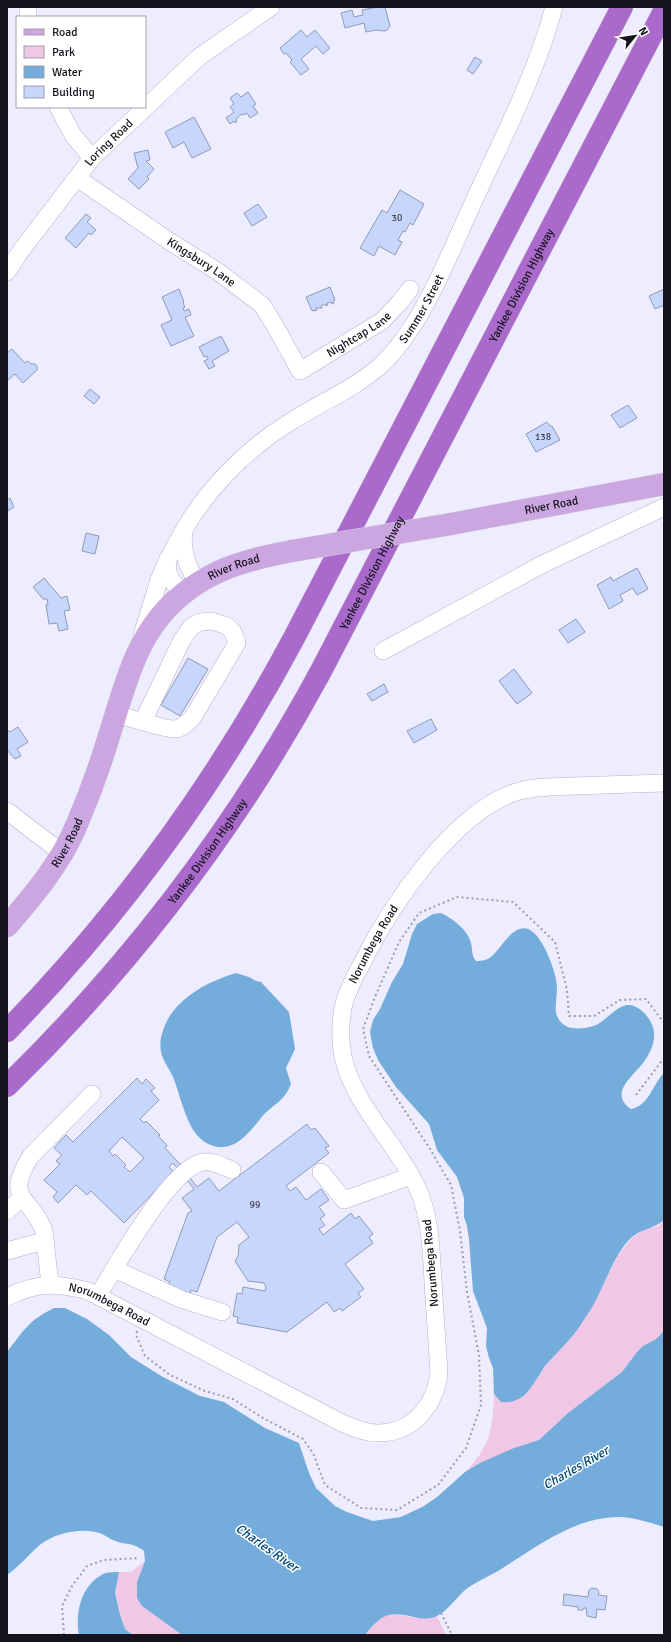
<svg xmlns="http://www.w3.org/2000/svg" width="671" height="1642" font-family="Signika,sans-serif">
  <rect width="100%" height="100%" fill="#eeecff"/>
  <g fill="#f0c8e5">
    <path d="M664,1220v108l-2,5 -6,6 -13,7 -6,6 -15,20 -54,41 -29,27 -74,32c25,-24 28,-45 29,-78l7,8 27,-10 18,-27 25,-27 21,-31 27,-53 13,-16 13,-9 13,-3z"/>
    <polygon points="145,1561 137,1582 137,1598 142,1606 182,1635 133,1635 125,1629 115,1593 119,1572 131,1572"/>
    <path d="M390,1614c15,1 32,7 47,2l9,19h-81l16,-18z"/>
  </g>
  <g fill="#74acdc">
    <path d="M441,913c11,5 27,17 30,30 2,7 0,12 5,18 6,0 12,-1 16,-5 11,-10 25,-39 42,-23 11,10 23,40 23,55 0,8 -2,16 -1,24 1,8 8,15 16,16 8,1 17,0 24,-3 16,-8 27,-31 46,-14 6,5 11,13 12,21 1,11 -4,22 -11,31 -10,13 -35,31 -12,46 18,-3 21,-24 33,-36v147c-9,8 -22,9 -32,17 -18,16 -28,51 -41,72 -7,10 -13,21 -21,30 -8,9 -17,18 -25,27 -12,17 -19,39 -44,36l-7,-8 -1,-26 -4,-10 -3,-12 1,-18 -14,-37 -4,-52 -2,-13 -3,-9v-19l-7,-21 -20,-27 -8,-26 -33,-37 -18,-27 -5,-12 -3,-16 3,-12 7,-11 12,-27 11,-18 9,-30 5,-10 16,-10z"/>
    <path d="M236,973l13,4 7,4 5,1 28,30 6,37 -9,19 5,16c-8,20 -19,20 -30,34 -11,13 -23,31 -43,29 -8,-1 -16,-6 -21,-12 -12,-14 -17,-41 -24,-58 -4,-9 -10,-16 -12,-25 -1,-6 -1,-12 1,-18 8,-33 44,-52 74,-61z"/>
    <path d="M54,1308h11l22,11 22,16 22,22 32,20 37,19 24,6 41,26 34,15 10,30 7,15 19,18 12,6 26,9 28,-4 23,-11 13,-9 28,-25 15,-9 34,-15 25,-8 29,-27 54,-41 15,-20 6,-6 13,-7 6,-6 2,-5v199c-13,-4 -28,-9 -42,-10 -45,-2 -87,31 -124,54 -9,5 -20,10 -29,16 -12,8 -20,24 -34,30 -7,2 -14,2 -21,0 -27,-6 -32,-3 -49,18h-183l-40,-29 -5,-8v-16l8,-21 -1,-10c-13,-10 -18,-5 -31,-11 -5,-2 -9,-6 -14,-7 -17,-6 -44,0 -58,11 -12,10 -21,22 -34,31v-223c17,-22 21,-31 47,-44z"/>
    <path d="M119,1572l-4,21 5,21 5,15 8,6h-54c-4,-23 2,-49 24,-61 5,-2 11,-2 16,-2z"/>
  </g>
  <g fill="#c7d6fc" stroke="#8f9ab4" fill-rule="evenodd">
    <polygon points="378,7 385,7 390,26 387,30 384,31 376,30 366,32 364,23 345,28 341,13 352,10 354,17 363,15 362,10"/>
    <polygon points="301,30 307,37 315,30 330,48 323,54 316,46 301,59 309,69 301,75 290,62 292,60 286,53 284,54 280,48"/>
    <polygon points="475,57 482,61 473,74 467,70"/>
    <polygon points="248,92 256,104 253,106 258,113 250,118 247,113 243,115 242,114 236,119 237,121 235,123 234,121 230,124 226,118 234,112 230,107 234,104 230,98 237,93 241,97"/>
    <polygon points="194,117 211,149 192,158 184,142 173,148 165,132"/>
    <polygon points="148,150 150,160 146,161 154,169 147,177 149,179 139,189 128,179 138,168 134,153"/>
    <polygon points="400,190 424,204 413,225 410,223 405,232 403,231 398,240 402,242 395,255 379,246 374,256 360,248 382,210 387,213"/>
    <polygon points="258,204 267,217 252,226 244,213"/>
    <polygon points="86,214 91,218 87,222 96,230 91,235 89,233 76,248 65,238"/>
    <polygon points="330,287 335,300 333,301 334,303 332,304 331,302 327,303 328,305 326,306 325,304 321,306 322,308 316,308 317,310 314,311 314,310 312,311 306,297"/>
    <polygon points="179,289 184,302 183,303 185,307 183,308 184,311 189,309 191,315 185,317 194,336 171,346 161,325 172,320 162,297"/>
    <polygon points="664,289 664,305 655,309 649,296"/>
    <polygon points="221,336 229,351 212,361 215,366 209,369 204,361 208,359 207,356 204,357 199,347"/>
    <polygon points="12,349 25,363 28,361 31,364 35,364 37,366 37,370 23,383 15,374 7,381 7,353"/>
    <polygon points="90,389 100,397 94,404 84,396"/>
    <polygon points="628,405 637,418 620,428 611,415"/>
    <polygon points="547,422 550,426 552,426 560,440 536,452 526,434"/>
    <polygon points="10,498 14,507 8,511 7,500"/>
    <polygon points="86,533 99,536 95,554 82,551"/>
    <polygon points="637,568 648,589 637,595 633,588 620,595 623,601 609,609 597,585 611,577 613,581"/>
    <polygon points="44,578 61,598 67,596 70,610 64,611 68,629 59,631 57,623 49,624 46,605 48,605 47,599 43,599 33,587"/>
    <polygon points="576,619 585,632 568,643 559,630"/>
    <polygon points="188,658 208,669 180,716 161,705"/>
    <polygon points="514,669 532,693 517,704 499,681"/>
    <polygon points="384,684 388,692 372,701 367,694"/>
    <polygon points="431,719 437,730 414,743 407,731"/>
    <polygon points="18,727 28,742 17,749 21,756 15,759 7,750 7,730 10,732"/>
    <path d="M137,1078l5,6 4,-5 9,9 -4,3 8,9 -19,19 4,4 2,-2 14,14 -2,1 9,9 -2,3 14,15 18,24 12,-9 10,13 88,-67 4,6 4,-2 14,18 -4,2 4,5 -43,33 4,5 6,-4 10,13 15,-11 8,11 -10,7 6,8 -5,4 5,6 -6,4 4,6 28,-22 4,6 4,-3 14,18 -4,3 4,6 -28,21 19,25 -6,4 3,4 -19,14 -2,-3 -6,4 -7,-10 -40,30 -50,-9 1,-6 -5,-1 4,-23 5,1 1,-7 22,4 1,-4 -2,-4 -16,-2 -13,-20 3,-5 1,-11 10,-8 -12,-15 -20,15 -20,55 -6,-2 -1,4 -22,-8 2,-4 -6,-3 24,-66 4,-2 -10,-13 12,-9 -21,-26 -4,4 5,5 -50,51 -33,-32 -4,4 -11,-10 -18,18 -5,-6 4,-5 -13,-12 16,-16 -4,-3 6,-6 -8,-7 12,-13 7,7zM122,1137l22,21 -14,14 -6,-5 2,-2 -11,-11 -2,2 -4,-5z"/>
    <polygon points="592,1588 597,1589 599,1592 598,1595 607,1596 605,1610 597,1609 596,1618 587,1616 586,1608 584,1608 583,1610 578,1610 578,1607 563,1605 564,1594 588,1597 589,1590"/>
  </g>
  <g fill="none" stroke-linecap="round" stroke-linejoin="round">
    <defs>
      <g id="minor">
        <polyline points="28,7 28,17"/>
        <polyline points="58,107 73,135 92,158"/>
        <path id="s1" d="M77,178l92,63 48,30 45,34 12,19 26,47 82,-50 18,-19 10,-13"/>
        <path id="s2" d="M7,272l13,-20 72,-94 107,-101 72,-50"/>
        <path d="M184,531c-3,20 3,36 14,52"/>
        <path id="s3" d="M183,594c-10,-11 -18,-19 -15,-35 9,-16 17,-33 28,-48 24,-35 59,-68 96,-90 29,-19 62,-32 88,-55 42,-38 69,-112 93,-163 29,-64 63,-128 81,-196"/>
        <polyline points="142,635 159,580 167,561"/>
        <polyline points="383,651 541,565 664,507"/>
        <path d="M116,714c10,3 52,16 59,15 8,-1 13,-7 18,-12l44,-74 -4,-11 -6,-6 -15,-5 -12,1 -9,5 -9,13 -39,81"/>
        <polyline points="7,811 62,853"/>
        <polyline points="321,1172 344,1200 411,1176"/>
        <polyline points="7,1211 21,1198"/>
        <polyline points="7,1251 44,1241"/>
        <polyline points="114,1269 183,1300 222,1312"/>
        <path d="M50,1284l-6,-53c-12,-35 -42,-30 -13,-75l61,-62"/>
        <path d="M98,1296c17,-29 73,-129 105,-134 8,-2 21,5 29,8"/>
        <path id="s4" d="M7,1297c31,-15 48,-14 81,-6l254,132c12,5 25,11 38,10 35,-1 56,-30 59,-61 -2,-30 -4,-60 -6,-90 -2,-32 -2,-63 -15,-93 -21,-46 -63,-81 -75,-132 -3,-16 -3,-33 0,-49 3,-16 12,-31 19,-45 29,-58 91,-150 154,-171 18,-6 39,-5 58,-6 30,-1 60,-2 90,-3"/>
      </g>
      <g id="major">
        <path id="s5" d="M451,524l213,-40"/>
        <path id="s6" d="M7,926c27,-31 54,-63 70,-102 12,-28 23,-58 32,-88 22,-69 33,-126 105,-162 24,-12 51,-18 78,-23"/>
      </g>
      <g id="highway">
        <path d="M7,1031c115,-118 211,-250 288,-395l327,-629"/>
        <path id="s7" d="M7,1086c125,-122 231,-261 314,-415l343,-660"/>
      </g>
    </defs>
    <use href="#minor" stroke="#b4b1ce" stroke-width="18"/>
    <use href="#major" stroke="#d5d5d6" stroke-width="23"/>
    <use href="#highway" stroke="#d5d5d6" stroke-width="23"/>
    <g stroke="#9d9cac" stroke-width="2" stroke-dasharray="2 3" stroke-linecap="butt">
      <polyline points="636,1095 664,1058"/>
      <polyline points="137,1331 136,1335 145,1356 170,1375 205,1391 233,1399 263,1418 303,1439 313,1453 325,1485 361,1508 397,1510 438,1485 466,1448 481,1405 479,1355 467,1292 460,1231 451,1185 430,1149 369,1056 363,1029 375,997 399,942 419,913 457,897 513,902 555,942 567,990 569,1016 594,1016 620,1000 646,999 664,1023"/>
      <polyline points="441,1613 452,1635"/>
      <polyline points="64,1635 62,1606 72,1586 87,1566 104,1560 139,1558"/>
    </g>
    <use href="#minor" stroke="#fff" stroke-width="17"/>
    <use href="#major" stroke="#cca6e0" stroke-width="22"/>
    <use href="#highway" stroke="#aa6acb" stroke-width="22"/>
    <defs>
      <polyline id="major-bridge" points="292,551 451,524"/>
    </defs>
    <use href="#major-bridge" stroke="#d5d5d6" stroke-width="23" stroke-linecap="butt"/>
    <use href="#major-bridge" stroke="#cca6e0" stroke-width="22"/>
  </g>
  <g text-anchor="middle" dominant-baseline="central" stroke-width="3" stroke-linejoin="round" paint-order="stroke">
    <g font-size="10" fill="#424456">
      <text x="397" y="218">30</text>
      <text x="543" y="437">138</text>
      <text x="255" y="1205">99</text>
    </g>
    <g font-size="12" fill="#15141e" stroke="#fff">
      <text stroke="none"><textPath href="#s2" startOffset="165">Loring Road</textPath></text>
      <text stroke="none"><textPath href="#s1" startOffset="150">Kingsbury Lane</textPath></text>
      <text stroke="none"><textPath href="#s7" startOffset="957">Yankee Division Highway</textPath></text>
      <text stroke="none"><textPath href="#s3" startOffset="403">Summer Street</textPath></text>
      <text stroke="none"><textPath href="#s1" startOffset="370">Nightcap Lane</textPath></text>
      <text stroke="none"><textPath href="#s5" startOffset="102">River Road</textPath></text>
      <text stroke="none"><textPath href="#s6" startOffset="439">River Road</textPath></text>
      <text stroke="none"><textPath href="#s7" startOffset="633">Yankee Division Highway</textPath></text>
      <text stroke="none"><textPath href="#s6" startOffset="103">River Road</textPath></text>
      <text stroke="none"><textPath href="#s7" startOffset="309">Yankee Division Highway</textPath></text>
      <text stroke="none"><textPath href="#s4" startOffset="960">Norumbega Road</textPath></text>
      <text transform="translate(431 1263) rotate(-95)">Norumbega Road</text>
      <text stroke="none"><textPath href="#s4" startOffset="108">Norumbega Road</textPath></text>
    </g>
    <g font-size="13" font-style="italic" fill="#014875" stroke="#fff">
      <text transform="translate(576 1468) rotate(-30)">Charles River</text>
      <text transform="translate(267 1548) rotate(35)">Charles River</text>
    </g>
  </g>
  <rect width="671" height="1642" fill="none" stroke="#15141e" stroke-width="16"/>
  <rect x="16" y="16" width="130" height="92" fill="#ffffff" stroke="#a1a1a5"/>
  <rect x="24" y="29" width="20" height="6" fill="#cca6e0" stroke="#a1a1a5"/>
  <text x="52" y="36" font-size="12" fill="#15141e">Road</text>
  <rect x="24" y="46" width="20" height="12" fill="#f0c8e5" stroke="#a1a1a5"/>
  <text x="52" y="56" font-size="12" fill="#15141e">Park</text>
  <rect x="24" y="66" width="20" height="12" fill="#74acdc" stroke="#a1a1a5"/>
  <text x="52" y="76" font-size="12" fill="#15141e">Water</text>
  <rect x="24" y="86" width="20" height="12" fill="#c7d6fc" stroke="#a1a1a5"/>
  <text x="52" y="96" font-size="12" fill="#15141e">Building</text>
  <g transform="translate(635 36) rotate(60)" stroke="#ffffff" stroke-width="3" paint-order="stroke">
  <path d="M0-3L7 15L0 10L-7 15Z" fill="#15141e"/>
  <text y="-6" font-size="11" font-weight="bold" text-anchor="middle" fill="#15141e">N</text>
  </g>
</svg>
